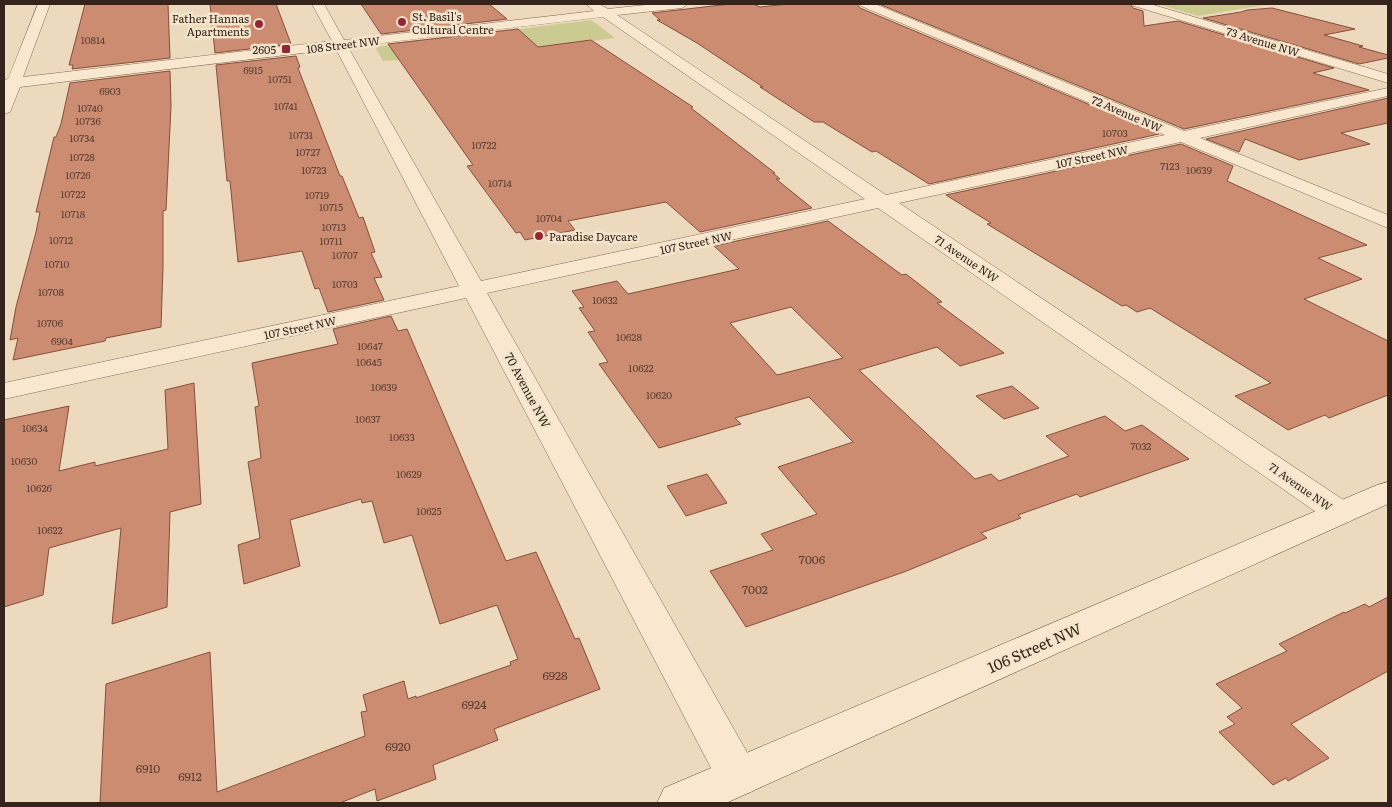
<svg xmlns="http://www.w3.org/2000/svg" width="1392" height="807" font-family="Literata,serif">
  <rect width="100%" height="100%" fill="#edd9bd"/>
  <g fill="#cbcb91">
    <polygon points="1158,4 1271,4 1198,16"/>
    <polygon points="591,20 615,38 497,53 383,61 375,47"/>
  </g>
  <g fill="#cc8c72" stroke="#84503c" fill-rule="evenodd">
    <polygon points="85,4 168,4 170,58 72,69 73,65 69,65"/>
    <polygon points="210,4 276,4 291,44 215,53"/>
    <polygon points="361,4 489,4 507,19 381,34"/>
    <polygon points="730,4 753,4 760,7 788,4 857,4 860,8 1159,134 929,184 876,151 872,152 823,122 814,122 760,87 763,87 697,43 657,20 660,20 652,13"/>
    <polygon points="879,4 1130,4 1133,8 1143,11 1144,26 1178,21 1334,68 1313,73 1369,90 1184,129"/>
    <polygon points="1272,8 1355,29 1324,35 1363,46 1359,47 1388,55 1388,58 1359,64 1203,18 1241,12 1247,10"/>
    <polygon points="518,29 538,47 591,40 693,107 691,108 775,173 773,173 780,179 776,179 812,208 700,232 666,202 568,221 575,230 525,240 520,232 516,233 467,166 473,165 388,44"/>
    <polygon points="296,56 300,67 298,68 340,176 342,176 359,218 363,217 375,252 371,253 382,277 374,278 384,300 328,312 319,288 315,289 302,251 238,262 230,181 227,181 216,65"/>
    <polygon points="170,71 171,106 166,210 163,211 163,267 161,327 106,338 105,341 13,360 18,338 10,340 16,307 36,232 40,212 36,212 54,137 56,137 61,124 70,83"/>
    <polygon points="1388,98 1388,123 1341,133 1370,144 1299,160 1245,139 1239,152 1206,139"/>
    <polygon points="1181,144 1233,166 1227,181 1367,245 1318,258 1362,279 1304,299 1388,341 1388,395 1329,418 1325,415 1288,430 1235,396 1271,383 1150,308 1137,312 1126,305 1122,306 987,224 991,223 946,195"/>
    <path d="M828,221l74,54 4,-1 36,28 -5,1 67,50 -44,13 -23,-19 -78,23 116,109 16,-5 8,7 70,-25 -23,-20 59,-20 20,15 17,-6 47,34 -109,38 -3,-3 -59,21 3,3 -40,15 6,5 -83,34 -158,55 -36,-56 63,-21 -12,-16 56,-20 -39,-47 75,-25 -44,-45 -74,21 6,6 -82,24 -60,-84 9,-2 -20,-30 7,-1 -16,-23 5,-1 -12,-16 45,-10 11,13 111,-25 -25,-23zM791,307l52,51 -66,17 -47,-52z"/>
    <polygon points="391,316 398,331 407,329 506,561 536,552 575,639 579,638 600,689 494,729 498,740 433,765 436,779 377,801 375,789 340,803 100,803 106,684 210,652 217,792 365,736 361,712 367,711 363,695 404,681 408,699 416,696 416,698 511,665 510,662 518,659 497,605 440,624 412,535 384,543 372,501 362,503 361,499 290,520 300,566 244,584 238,545 260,538 248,462 261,458 255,407 259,406 252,363 338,344 333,329"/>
    <polygon points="194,383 201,504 170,512 167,607 112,624 121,528 49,548 43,595 4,607 4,420 69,406 59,471 95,462 95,466 168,449 165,390"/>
    <polygon points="1012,386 1039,408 1004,419 976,396"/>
    <polygon points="707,474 727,503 686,516 667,486"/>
    <polygon points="1388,597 1388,671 1291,724 1329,758 1288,781 1286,778 1273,785 1219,732 1235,724 1227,717 1242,708 1216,684 1287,651 1279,644 1344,612 1345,613 1365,604 1369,607"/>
  </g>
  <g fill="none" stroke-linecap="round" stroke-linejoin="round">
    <defs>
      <g id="street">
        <path d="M38,4h12l-27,73 309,-36 -20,-37h12l20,36 250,-29 -8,-7h13l9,5 46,-5h34l-6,4 -65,7 269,180 279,-60 -304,-129 -2,-2h16l309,127 204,-43v8l-188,42 188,77v13l-207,-86 -282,61 452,302 5,8 -5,8 -11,3 -11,-3 -451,-313 -391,85 266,470 6,14 -6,14 -15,6 -15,-6 -257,-493 -462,101v-16l455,-97 -123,-237 -316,38 -10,25 -6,2v-34l4,-1zM603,17l262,182 -384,82 -133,-234z"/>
        <polygon points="1132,4 1150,4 1388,74 1388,83 1134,6"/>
      </g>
      <polygon id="secondary" points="1388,482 1388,504 726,803 657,803 664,788 1377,485"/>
    </defs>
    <use href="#street" stroke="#856956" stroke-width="1"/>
    <use href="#secondary" stroke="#664b3a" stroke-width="1"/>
    <use href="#street" fill="#f9e7cf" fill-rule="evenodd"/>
    <use href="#secondary" fill="#f9e7cf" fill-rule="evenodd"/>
  </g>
  <g fill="#942635" stroke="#f5e4cc" stroke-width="2">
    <circle cx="402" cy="22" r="5"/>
    <circle cx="259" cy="24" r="5"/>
    <rect x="281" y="44" width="10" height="10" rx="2.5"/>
    <circle cx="539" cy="236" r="5"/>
  </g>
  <g text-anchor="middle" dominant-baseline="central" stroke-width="5" stroke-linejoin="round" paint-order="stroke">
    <g font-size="10" fill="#5a3e31">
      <text x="93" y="39">10814</text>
      <text x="253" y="69">6915</text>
      <text x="280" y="78">10751</text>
      <text x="110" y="90">6903</text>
      <text x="286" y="105">10741</text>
      <text x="90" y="107">10740</text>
      <text x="88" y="120">10736</text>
      <text x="1115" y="132">10703</text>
      <text x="301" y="134">10731</text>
      <text x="82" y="137">10734</text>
      <text x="484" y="144">10722</text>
      <text x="308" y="151">10727</text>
      <text x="82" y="156">10728</text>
      <text x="1170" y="165">7123</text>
      <text x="314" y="169">10723</text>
      <text x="1199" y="169">10639</text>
      <text x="78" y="174">10726</text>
      <text x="500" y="182">10714</text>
      <text x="73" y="193">10722</text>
      <text x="317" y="194">10719</text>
      <text x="331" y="206">10715</text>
      <text x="73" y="213">10718</text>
      <text x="549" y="217">10704</text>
      <text x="334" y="226">10713</text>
      <text x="61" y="239">10712</text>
      <text x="331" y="240">10711</text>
      <text x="345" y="254">10707</text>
      <text x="57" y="263">10710</text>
      <text x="345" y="283">10703</text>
      <text x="51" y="291">10708</text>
      <text x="605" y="299">10632</text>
      <text x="50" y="322">10706</text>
      <text x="629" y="336">10628</text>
      <text x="62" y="340">6904</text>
      <text x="370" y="345">10647</text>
      <text x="369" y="361">10645</text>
      <text x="641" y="367">10622</text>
      <text x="384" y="386">10639</text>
      <text x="659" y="394">10620</text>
      <text x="368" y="418">10637</text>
      <text x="35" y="427">10634</text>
      <text x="402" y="436">10633</text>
      <text x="1141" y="445">7032</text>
      <text x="24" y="460">10630</text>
      <text x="409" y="473">10629</text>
      <text x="39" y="487">10626</text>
      <text x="429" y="510">10625</text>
      <text x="50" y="529">10622</text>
    </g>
    <g font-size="11" fill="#34241b" stroke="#f5e4cc" text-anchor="start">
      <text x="412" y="16">St. Basil's<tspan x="412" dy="13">Cultural Centre</tspan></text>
      <text x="249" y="18" text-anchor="end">Father Hannas<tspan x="249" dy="13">Apartments</tspan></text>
      <text x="276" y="49" text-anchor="end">2605</text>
      <text x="549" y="236">Paradise Daycare</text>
    </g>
    <g font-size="11" fill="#34241b" stroke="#f5e4cc">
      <text transform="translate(1263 41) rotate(17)">73 Avenue NW</text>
      <text transform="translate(343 44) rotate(-7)">108 Street NW</text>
      <text transform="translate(1127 113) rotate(23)">72 Avenue NW</text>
      <text transform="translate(1092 156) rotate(-12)">107 Street NW</text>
      <text transform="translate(696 242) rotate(-12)">107 Street NW</text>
      <text transform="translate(967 258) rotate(34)">71 Avenue NW</text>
      <text transform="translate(300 327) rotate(-12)">107 Street NW</text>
      <text transform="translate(1301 486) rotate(35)">71 Avenue NW</text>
    </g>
    <g font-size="12" fill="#34241b" stroke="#f5e4cc">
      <text transform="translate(528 390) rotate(62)">70 Avenue NW</text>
    </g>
    <g font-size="12" fill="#5a3e31">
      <text x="812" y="559">7006</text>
      <text x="755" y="589">7002</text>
      <text x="555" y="675">6928</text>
      <text x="474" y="704">6924</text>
      <text x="398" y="746">6920</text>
      <text x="148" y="768">6910</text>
      <text x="190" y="776">6912</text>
    </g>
    <g font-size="15" fill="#34241b" stroke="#f5e4cc">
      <text transform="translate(1034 647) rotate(-24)">106 Street NW</text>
    </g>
  </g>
  <rect width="1392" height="807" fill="none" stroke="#34241b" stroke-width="10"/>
</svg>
